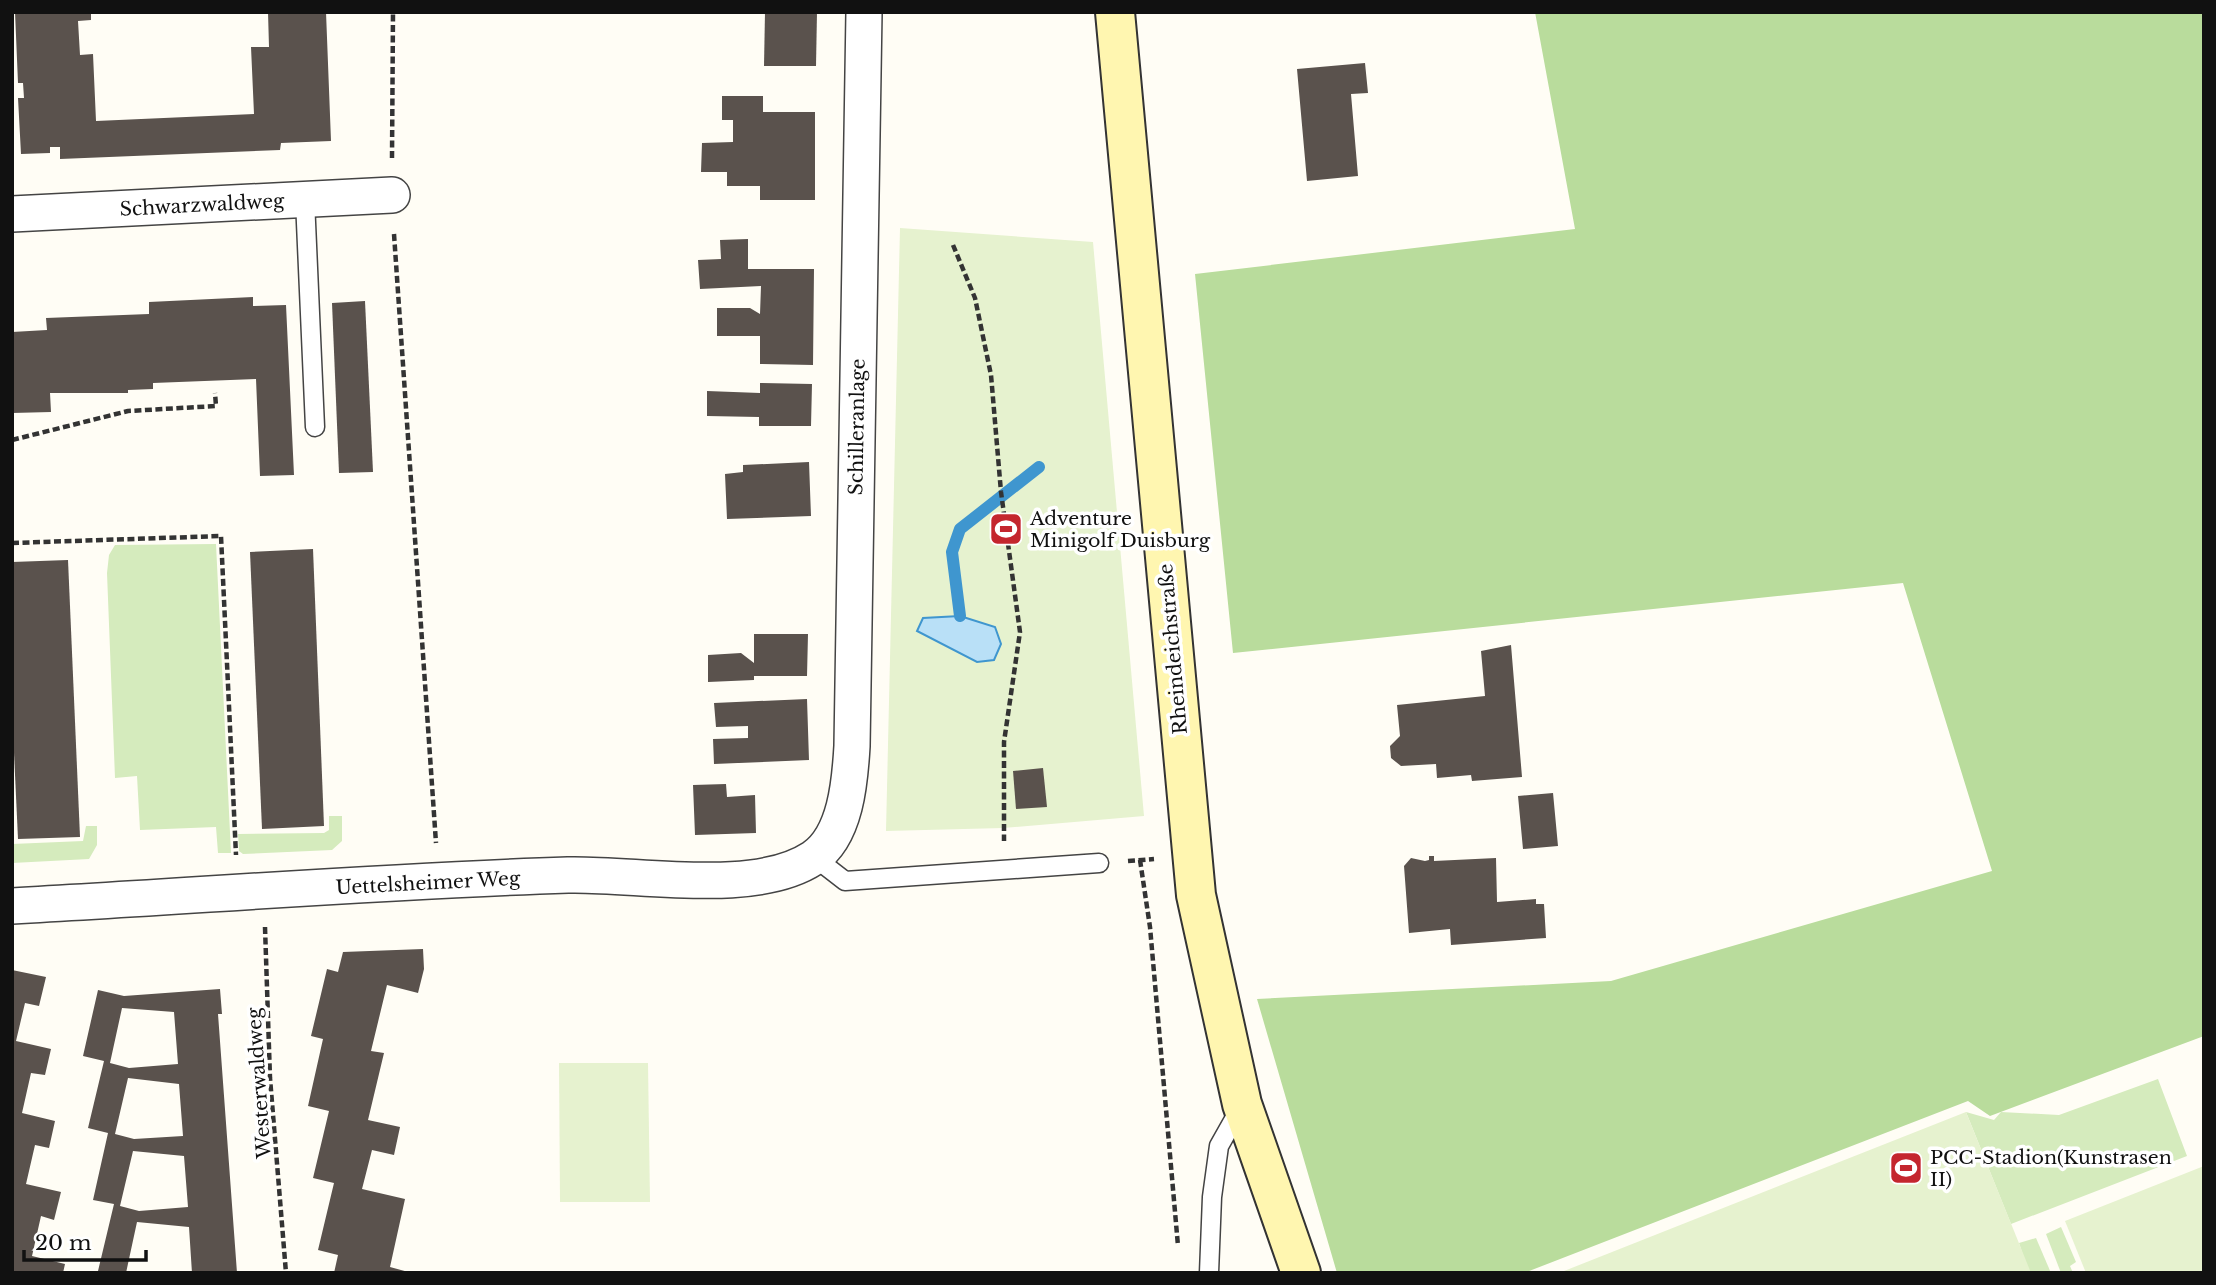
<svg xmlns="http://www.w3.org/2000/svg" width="2216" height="1285" font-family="'Libre Baskerville',serif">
  <rect width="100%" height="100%" fill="#fffdf5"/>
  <g fill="#d5ebbd">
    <polygon points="216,544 231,853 218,853 216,827 140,830 137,776 115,778 107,573 109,555 115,545"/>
    <polygon points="329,816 342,816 342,841 332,850 243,854 239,851 238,834 324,833 329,830"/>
    <polygon points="86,826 97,826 97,845 89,859 12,863 12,844 83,841"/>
    <polygon points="2158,1079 2187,1156 2011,1224 1966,1112 1994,1120 2001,1112 2059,1115"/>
    <polygon points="2061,1227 2076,1262 2070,1266 2073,1273 2061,1273 2046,1234"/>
    <polygon points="2036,1238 2051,1273 2029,1273 2019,1243"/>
  </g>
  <polygon fill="#b9dc9c" points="1535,12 2204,12 2204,1036 1990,1116 1968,1101 1524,1273 1337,1273 1257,999 1611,981 1992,871 1903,583 1233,653 1195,274 1575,229"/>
  <g fill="#e6f2cf">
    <polygon points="900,228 1093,242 1144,816 1003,828 886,831"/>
    <polygon points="559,1063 648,1063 650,1202 560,1202"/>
    <polygon points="1966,1112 2031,1273 1559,1273"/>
    <polygon points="2204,1166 2204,1273 2086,1273 2065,1221"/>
  </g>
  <polygon fill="#b9e0f7" stroke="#3f96cf" stroke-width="2" points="960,616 995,627 1001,644 994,660 977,662 917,631 923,618"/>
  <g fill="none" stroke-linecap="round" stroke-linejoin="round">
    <polyline stroke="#3f96cf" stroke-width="12" points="960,616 952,552 960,529 1039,467"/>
  </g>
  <g fill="#5a524d" fill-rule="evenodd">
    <polygon points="15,12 91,12 91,20 78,21 80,55 93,54 96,121 254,114 251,47 269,47 268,12 326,12 331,141 281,143 280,150 60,159 60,147 50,147 50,153 21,154 18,98 24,98 23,83 18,83"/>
    <polygon points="765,12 817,12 816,66 764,66"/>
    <polygon points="1365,63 1368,93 1351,94 1358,176 1307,181 1297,69"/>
    <polygon points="722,96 763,96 763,112 815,112 815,200 760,200 760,186 727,186 727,172 701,172 702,143 733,142 733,120 722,120"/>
    <polygon points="748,239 748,269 814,269 813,365 760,364 760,336 717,336 717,308 750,308 760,314 761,286 700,289 698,260 721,259 720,240"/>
    <polygon points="253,297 253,306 286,305 294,475 260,476 256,379 153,383 153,389 128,390 128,393 50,393 51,412 12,413 12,332 47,330 46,318 149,314 149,302"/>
    <polygon points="365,301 373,472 339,473 332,303"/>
    <polygon points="760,383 812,384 811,426 759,426 759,417 707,416 707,391 760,393"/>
    <polygon points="809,462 811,516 727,519 725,474 743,472 743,465"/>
    <polygon points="313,549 324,826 262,829 250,552"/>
    <polygon points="68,560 80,837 18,839 12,710 12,562"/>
    <polygon points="754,634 808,634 807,676 754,676 754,680 708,682 708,655 741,653 754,663"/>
    <polygon points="1511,645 1522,777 1472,781 1471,775 1437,778 1436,764 1401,766 1391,758 1390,746 1400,736 1397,705 1485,696 1481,651"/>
    <polygon points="807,699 809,760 714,764 713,739 748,738 748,726 716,727 714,703"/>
    <polygon points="1043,768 1047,807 1016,809 1013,771"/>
    <polygon points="726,784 727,797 755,795 756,833 695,835 693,785"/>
    <polygon points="1553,793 1558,846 1523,849 1518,796"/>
    <polygon points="1429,856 1434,856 1434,861 1496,858 1497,902 1536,899 1536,904 1544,904 1546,938 1451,945 1450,929 1409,933 1404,866 1411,858 1425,861 1429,860"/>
    <polygon points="423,949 424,969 418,993 387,985 371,1051 384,1053 368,1120 400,1127 394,1155 372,1150 362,1189 405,1199 390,1267 412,1273 334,1273 338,1255 318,1250 334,1183 313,1178 329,1111 308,1106 323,1039 311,1036 327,969 338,972 343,952"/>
    <polygon points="12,970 46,977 39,1006 25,1003 16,1041 51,1049 45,1075 31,1073 22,1113 55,1121 49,1148 35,1145 26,1184 61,1192 54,1220 41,1216 32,1256 65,1264 63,1273 12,1273"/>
    <path d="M220,989l2,25h-4l19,259h-45l-3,-46 -52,-5 -11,51 -28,-2 16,-67 -21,-4 15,-67 -20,-5 16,-67 -21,-5 15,-66 26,6zM122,1008l52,4 4,52 -49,4 -19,-5zM128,1078l51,6 4,52 -49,3 -19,-5zM133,1151l51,5 4,51 -49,4 -19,-5z"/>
  </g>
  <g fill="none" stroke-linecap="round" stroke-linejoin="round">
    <defs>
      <g id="service">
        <polyline points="305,200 315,427"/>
        <polyline points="814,857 845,881 1099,863"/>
        <polyline points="1209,1273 1212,1197 1219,1146 1241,1107"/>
      </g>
      <g id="minor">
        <polyline points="12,214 392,195"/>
        <path d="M12,906c185,-10 370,-25 556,-31 69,-2 186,22 245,-17 33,-22 37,-77 39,-112l12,-734"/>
      </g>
      <polyline id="secondary" points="1115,12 1196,895 1242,1104 1301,1273"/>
    </defs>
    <use href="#service" stroke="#444" stroke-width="21"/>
    <use href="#minor" stroke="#444" stroke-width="38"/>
    <use href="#secondary" stroke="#333" stroke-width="42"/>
    <g stroke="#333" stroke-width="4.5" stroke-dasharray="7 3.5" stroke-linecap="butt">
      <polyline points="392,158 393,12"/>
      <polyline points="394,234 436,843"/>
      <polyline points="953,245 975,298 991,375 1001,492 1020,632 1004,742 1004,841"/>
      <polyline points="12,440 128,411 216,406 215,393"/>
      <polyline points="12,543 221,536 236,855"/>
      <polyline points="1140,860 1150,927 1178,1246"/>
      <polyline points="1128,861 1154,859"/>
      <polyline points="265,927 270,1078 286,1273"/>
    </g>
    <use href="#service" stroke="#fff" stroke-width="18"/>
    <use href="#minor" stroke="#fff" stroke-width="35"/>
    <use href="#secondary" stroke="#fff6b0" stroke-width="38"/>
  </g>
  <defs>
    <symbol id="stadium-square" viewBox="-11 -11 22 22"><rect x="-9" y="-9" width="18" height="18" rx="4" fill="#c4262e" stroke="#fff"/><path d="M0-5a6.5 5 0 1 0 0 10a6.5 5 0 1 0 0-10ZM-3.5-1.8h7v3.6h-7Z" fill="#fff"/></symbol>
  </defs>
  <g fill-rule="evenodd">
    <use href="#stadium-square" x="987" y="510" width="38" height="38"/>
    <use href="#stadium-square" x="1887" y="1149" width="38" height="38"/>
  </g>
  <g text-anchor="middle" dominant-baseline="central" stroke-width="7" stroke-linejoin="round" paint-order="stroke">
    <g font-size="19" fill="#111" stroke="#fff">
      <text transform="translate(202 205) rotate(-3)">Schwarzwaldweg</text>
      <text transform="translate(857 427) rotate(-89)">Schilleranlage</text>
      <text transform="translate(1173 649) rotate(-95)">Rheindeichstraße</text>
      <text transform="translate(428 883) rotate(-3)">Uettelsheimer Weg</text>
      <text transform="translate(259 1083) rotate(-94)">Westerwaldweg</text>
    </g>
    <g font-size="19" fill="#111" stroke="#fff" text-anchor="start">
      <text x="1030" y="518">Adventure<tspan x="1030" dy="22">Minigolf Duisburg</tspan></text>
      <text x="1930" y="1157">PCC-Stadion(Kunstrasen<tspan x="1930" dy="22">II)</tspan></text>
    </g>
  </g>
  <rect width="2216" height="1285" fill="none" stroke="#111111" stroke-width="28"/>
  <path d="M24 1250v10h122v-10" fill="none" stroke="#111111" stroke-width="3.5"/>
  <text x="35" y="1250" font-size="21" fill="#111111" stroke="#ffffff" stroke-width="5" paint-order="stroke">20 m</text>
</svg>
